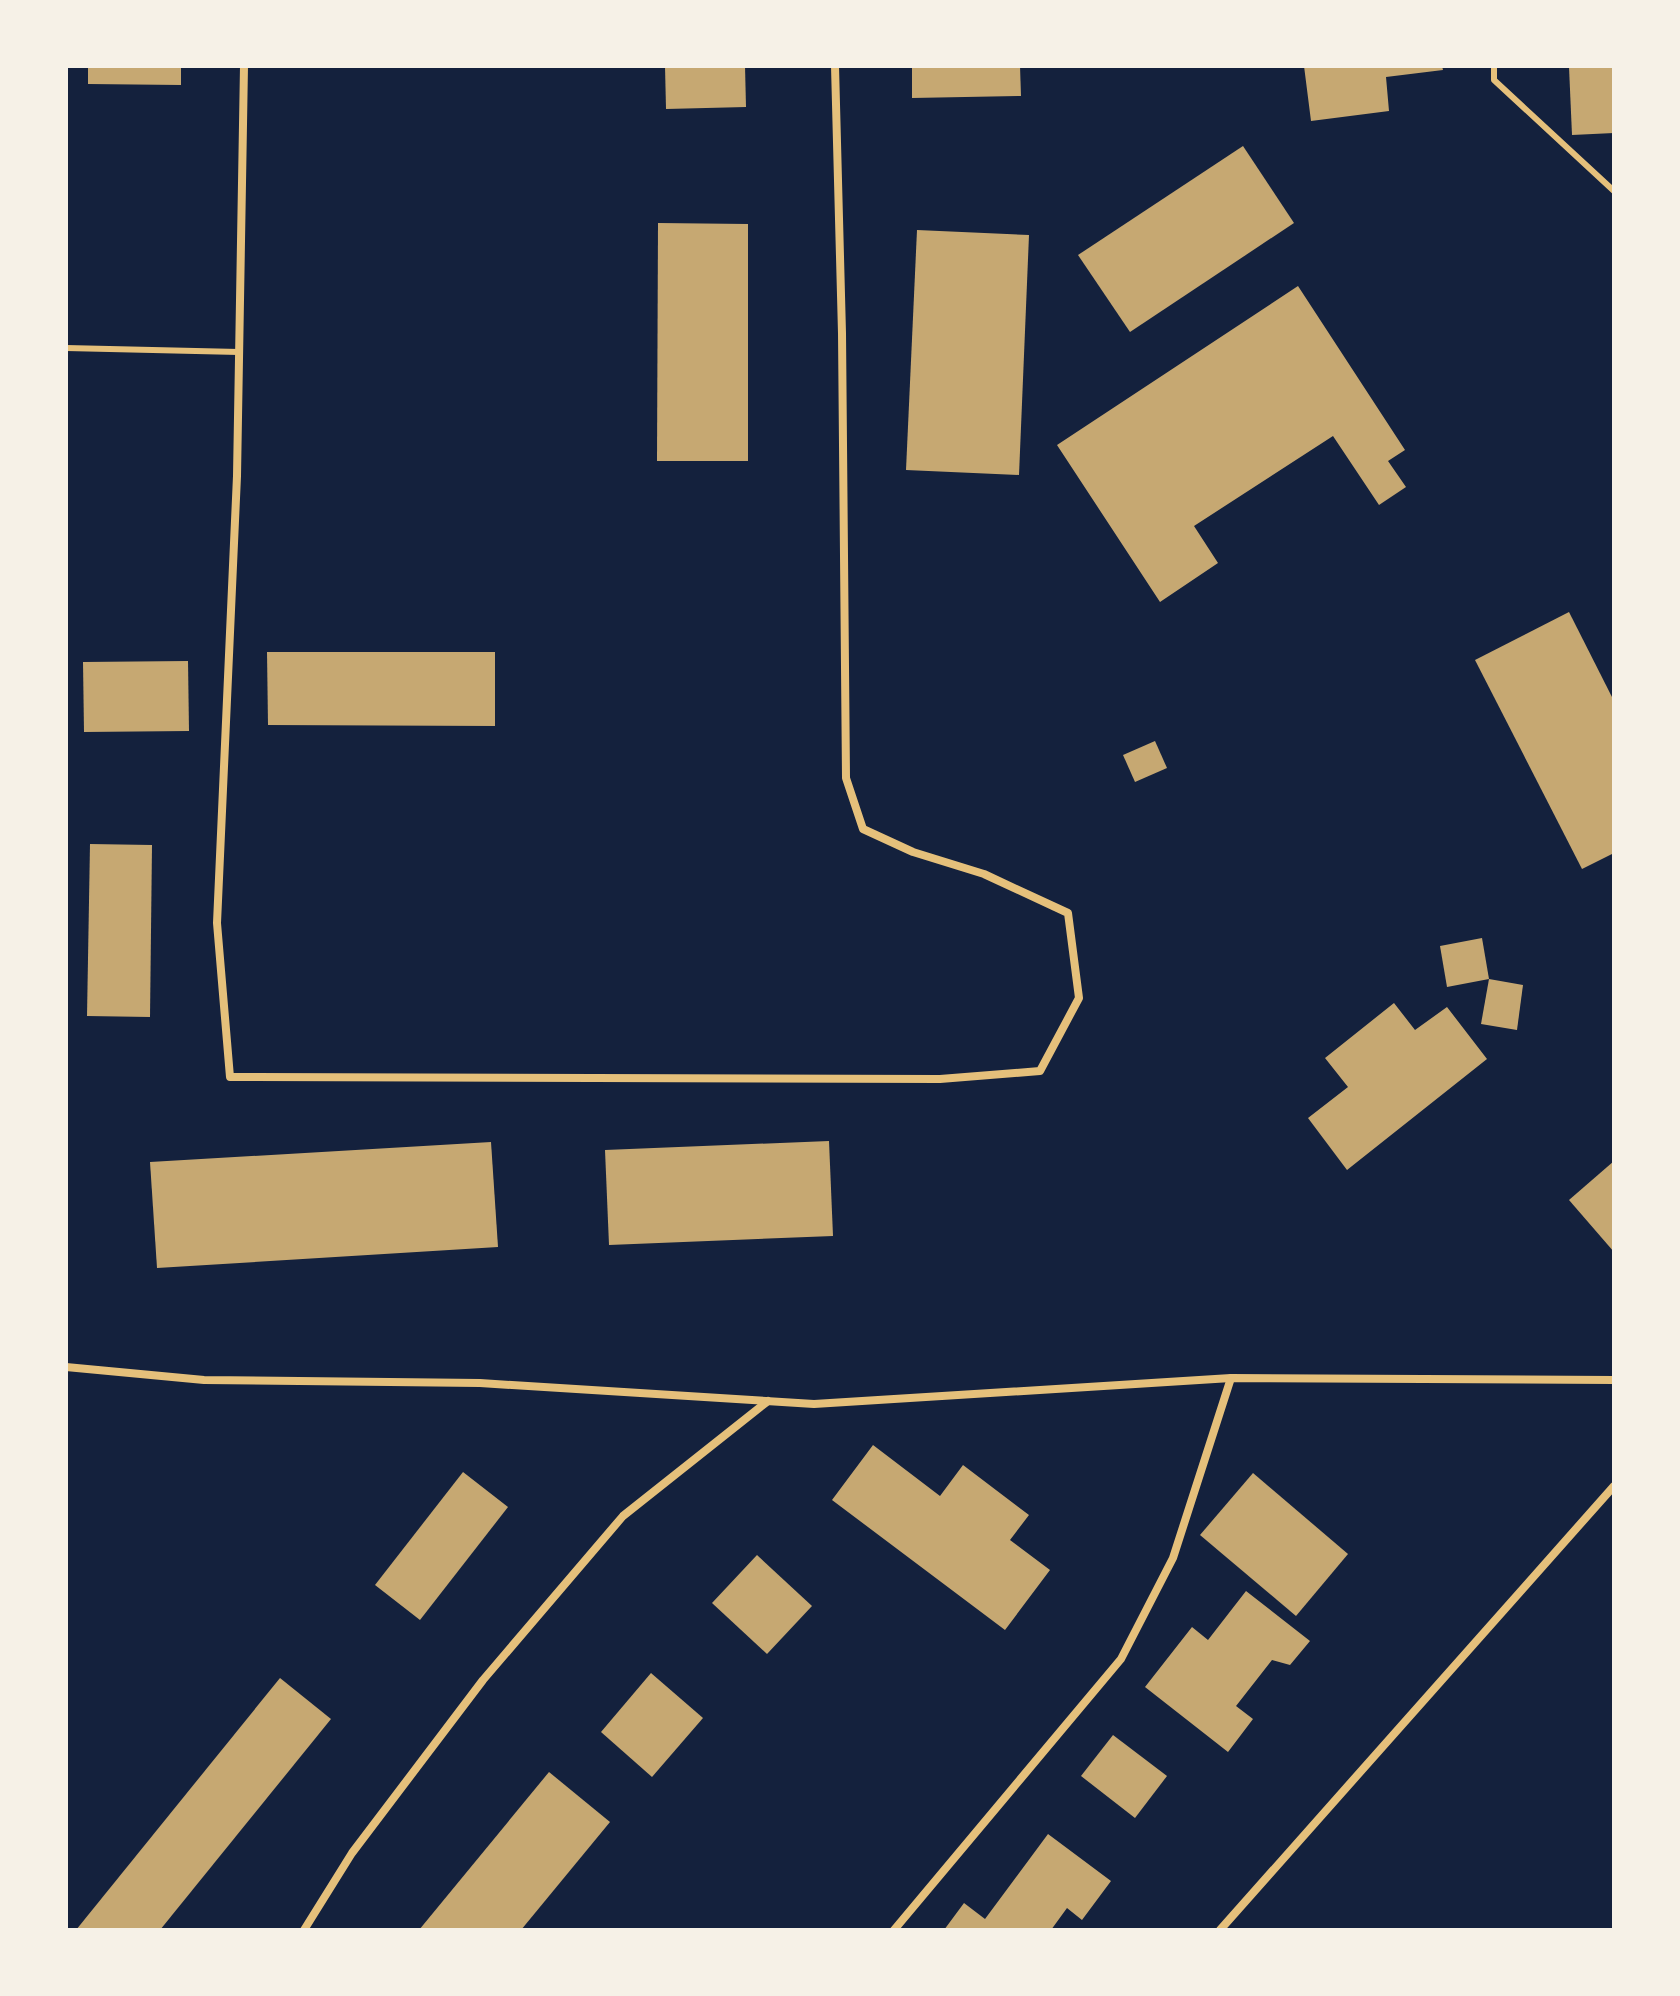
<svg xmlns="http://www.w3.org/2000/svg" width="1680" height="1996" font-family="'PT Sans Narrow',sans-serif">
  <rect width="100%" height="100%" fill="#14213d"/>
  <g fill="#c6a872">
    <polygon points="88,66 181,66 181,85 88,84"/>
    <polygon points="665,66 745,66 746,107 666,109"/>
    <polygon points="912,66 1020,66 1021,96 912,98"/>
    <polygon points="1304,66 1442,66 1443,70 1386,77 1389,111 1311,121"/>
    <polygon points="1614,66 1614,133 1572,135 1569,67"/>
    <polygon points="1243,146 1294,223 1130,332 1078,255"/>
    <polygon points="658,223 748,224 748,461 657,461"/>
    <polygon points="917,230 1029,235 1019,475 906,470"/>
    <polygon points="1298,286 1405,450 1388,461 1406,487 1379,505 1333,436 1194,526 1218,563 1160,602 1057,445"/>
    <polygon points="1569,612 1614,701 1614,853 1582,869 1475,660"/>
    <polygon points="267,652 495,652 495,726 268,725"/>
    <polygon points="188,661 189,731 84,732 83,662"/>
    <polygon points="1155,741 1167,768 1135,782 1123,755"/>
    <polygon points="90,844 152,845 150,1017 87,1016"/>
    <polygon points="1482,938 1489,979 1447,987 1440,946"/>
    <polygon points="1489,979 1523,985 1517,1030 1481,1024"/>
    <polygon points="1394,1003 1415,1030 1447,1007 1487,1059 1347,1170 1308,1118 1348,1087 1325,1058"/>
    <polygon points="829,1141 833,1236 609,1245 605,1150"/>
    <polygon points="491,1142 498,1247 157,1268 150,1162"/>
    <polygon points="1614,1161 1614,1252 1569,1200"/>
    <polygon points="873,1445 940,1496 963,1465 1029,1515 1010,1540 1050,1570 1005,1630 832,1500"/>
    <polygon points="463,1472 508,1507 420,1620 375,1585"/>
    <polygon points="1253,1473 1348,1554 1296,1616 1200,1535"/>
    <polygon points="757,1555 812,1606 767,1654 712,1603"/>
    <polygon points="1246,1591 1310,1641 1290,1665 1272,1660 1236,1706 1253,1719 1228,1752 1145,1687 1192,1627 1208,1640"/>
    <polygon points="651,1673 703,1718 652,1777 601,1732"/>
    <polygon points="280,1678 331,1719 160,1930 76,1930"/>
    <polygon points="1113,1735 1167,1776 1135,1818 1081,1776"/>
    <polygon points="549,1772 610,1822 521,1930 419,1930"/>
    <polygon points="1048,1834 1111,1881 1082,1920 1067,1908 1051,1930 944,1930 964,1903 985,1919"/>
  </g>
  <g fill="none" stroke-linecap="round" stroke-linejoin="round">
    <g stroke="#e5c07b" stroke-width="6">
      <polyline points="1494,66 1494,80 1614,191"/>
      <polyline points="66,348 239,352"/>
    </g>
    <g stroke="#e5c07b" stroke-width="8">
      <polyline points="244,66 237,476 217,923 230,1077 940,1079 1040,1071 1079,998 1068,913 984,874 913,852 863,829 846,778 842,333 835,66"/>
      <polyline points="66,1367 204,1380 480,1383 814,1404 1231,1378 1614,1380"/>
      <polyline points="304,1930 352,1853 483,1680 623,1516 768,1401"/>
      <polyline points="894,1930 1121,1659 1173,1558 1231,1378"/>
      <polyline points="1220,1930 1614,1486"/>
    </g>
  </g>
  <rect width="1680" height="1996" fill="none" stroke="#f6f1e7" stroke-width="136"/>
</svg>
